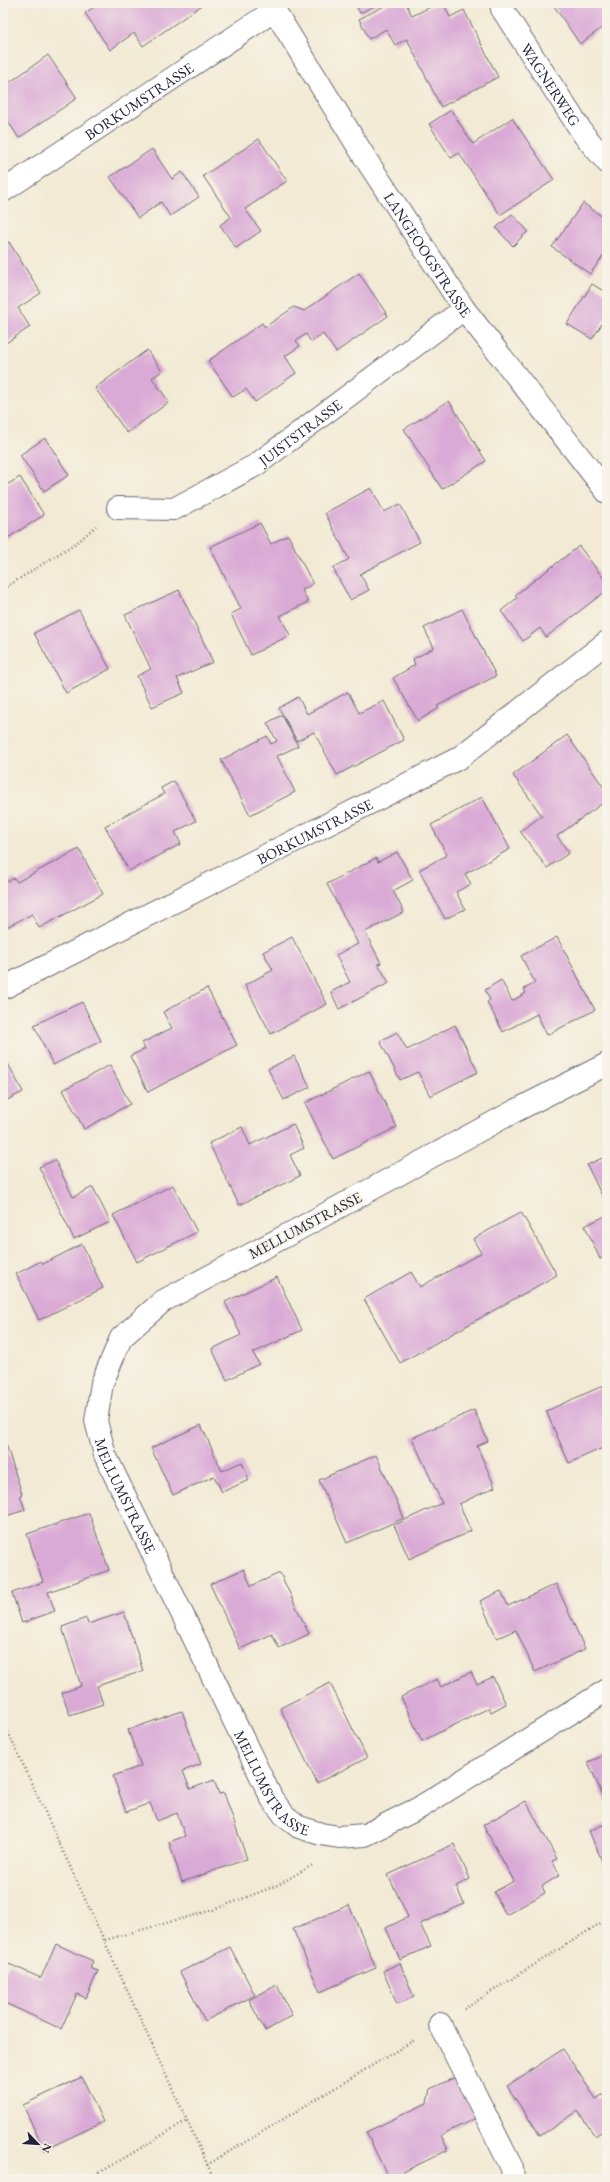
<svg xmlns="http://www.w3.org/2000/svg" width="610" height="2182" font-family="'EB Garamond',serif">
  <rect width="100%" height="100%" fill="#f7f3e8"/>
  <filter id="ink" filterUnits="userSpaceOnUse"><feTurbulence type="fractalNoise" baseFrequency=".025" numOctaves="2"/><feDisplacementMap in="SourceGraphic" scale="8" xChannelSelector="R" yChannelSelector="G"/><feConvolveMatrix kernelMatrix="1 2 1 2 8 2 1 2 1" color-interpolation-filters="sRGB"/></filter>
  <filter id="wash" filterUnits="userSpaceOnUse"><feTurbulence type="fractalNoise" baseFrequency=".012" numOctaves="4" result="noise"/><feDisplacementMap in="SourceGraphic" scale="16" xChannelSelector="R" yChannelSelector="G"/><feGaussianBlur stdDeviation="0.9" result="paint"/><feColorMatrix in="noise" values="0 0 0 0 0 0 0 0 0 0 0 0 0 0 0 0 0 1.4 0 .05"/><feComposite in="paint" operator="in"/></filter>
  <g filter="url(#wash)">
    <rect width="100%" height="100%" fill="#f2ead4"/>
    <g id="blocks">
      <g fill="#daaad6">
        <polygon points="100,3 205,3 143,46 134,33 110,50 85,13"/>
        <polygon points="355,3 380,3 360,13"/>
        <polygon points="390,3 406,3 412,16 438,3 443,3 450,17 464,10 498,77 441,107 407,39 395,45 386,29 369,39 359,19"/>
        <polygon points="552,3 607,3 607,24 580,44"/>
        <polygon points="48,55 77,98 19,138 4,116 3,117 3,87"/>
        <polygon points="451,110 473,144 512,118 554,180 500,215 459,153 451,158 429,124"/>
        <polygon points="259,139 287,181 245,209 261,231 236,248 220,225 231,217 203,176"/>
        <polygon points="152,149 172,179 182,172 199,197 170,216 161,202 138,218 110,177"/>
        <polygon points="583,203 607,220 607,251 590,274 552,247"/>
        <polygon points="512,214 528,231 513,246 496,228"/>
        <polygon points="9,242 41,293 18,308 30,327 3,345 3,245"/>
        <polygon points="359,273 388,316 336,352 323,334 311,342 306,334 296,341 300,346 285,356 296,373 255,402 246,389 233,397 208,361 262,323 265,327 294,307 304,311"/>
        <polygon points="592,284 607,293 607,316 592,339 567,324"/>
        <polygon points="147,350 162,371 152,378 169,402 127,433 95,388"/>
        <polygon points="449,401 486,461 442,489 404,429"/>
        <polygon points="45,438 69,475 44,491 20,455"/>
        <polygon points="20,477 44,515 3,541 3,487"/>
        <polygon points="371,488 384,512 400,504 420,542 360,574 369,590 350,600 333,568 349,559 325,513"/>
        <polygon points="260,523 271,544 288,535 313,584 302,590 308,602 280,616 290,635 251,655 231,614 241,609 210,547"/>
        <polygon points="579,546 607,583 607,590 546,637 540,628 523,641 501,611 517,598 515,595"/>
        <polygon points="179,590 213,662 177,678 184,693 152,707 137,676 151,669 125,615"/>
        <polygon points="462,609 496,676 437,706 439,708 418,721 393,678 415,665 413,659 434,648 424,628"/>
        <polygon points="79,610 110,669 66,693 34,633"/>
        <polygon points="348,692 359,713 384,701 404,740 337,775 314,732 297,741 279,708 298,697 307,714"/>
        <polygon points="282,715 298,746 277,756 295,792 250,815 221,760 267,736 271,744 277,741 267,723"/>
        <polygon points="567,735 607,792 607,800 557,836 569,853 547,868 520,831 542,816 513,775"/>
        <polygon points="174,781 196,821 175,832 181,844 129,871 105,826 164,794 161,788"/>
        <polygon points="482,797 510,849 465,874 471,884 456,892 465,909 445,919 419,870 447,855 431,825"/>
        <polygon points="79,849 103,894 39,928 32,914 3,929 3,884 14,878 17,882"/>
        <polygon points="397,852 413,880 393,891 404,912 365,932 381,963 378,964 389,983 339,1009 331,992 350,982 336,955 358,944 327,884 376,858 378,862"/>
        <polygon points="292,937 327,1004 271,1034 245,985 273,970 263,952"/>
        <polygon points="557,937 595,1010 547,1035 537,1014 503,1032 487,1002 490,1000 485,990 501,980 512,1001 526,993 524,989 535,983 521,956"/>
        <polygon points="207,988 237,1045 148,1092 130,1056 145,1049 142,1043 172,1028 163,1012"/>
        <polygon points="82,1002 101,1041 53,1065 34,1025"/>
        <polygon points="455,1025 478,1072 430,1096 418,1072 400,1080 380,1041 397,1032 407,1050"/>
        <polygon points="3,1054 23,1092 3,1102 5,1105 3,1106"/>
        <polygon points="294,1056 310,1087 284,1100 268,1069"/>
        <polygon points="110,1065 130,1104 84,1129 63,1090"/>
        <polygon points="369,1071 397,1127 333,1159 305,1103"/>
        <polygon points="293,1124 304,1148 290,1155 300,1176 239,1205 209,1143 242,1127 250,1145"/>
        <polygon points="607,1156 607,1206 587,1165"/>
        <polygon points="55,1160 73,1197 93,1187 110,1222 74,1239 39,1167"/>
        <polygon points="173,1185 197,1232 137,1262 113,1215"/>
        <polygon points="521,1212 557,1275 400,1363 364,1299 411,1272 420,1287 481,1253 473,1239"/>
        <polygon points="607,1215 607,1255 600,1259 585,1226"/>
        <polygon points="82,1244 103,1288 39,1320 16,1274 41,1261 43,1264"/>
        <polygon points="277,1277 302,1330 253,1353 259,1364 227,1380 212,1349 241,1335 225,1302"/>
        <polygon points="607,1384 607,1446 569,1463 546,1411"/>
        <polygon points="474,1410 488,1441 477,1446 495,1487 459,1504 471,1531 409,1559 394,1525 442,1503 412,1438"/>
        <polygon points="201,1425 222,1471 242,1462 249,1480 222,1492 214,1476 173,1495 151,1448"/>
        <polygon points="6,1444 22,1494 20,1495 25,1510 3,1517 3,1445"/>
        <polygon points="376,1455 404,1518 347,1543 319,1480"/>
        <polygon points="89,1513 109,1570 48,1592 55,1611 22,1623 12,1593 43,1582 27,1534"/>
        <polygon points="244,1569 251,1586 280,1573 309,1634 279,1648 272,1634 240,1649 210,1584"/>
        <polygon points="556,1584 585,1649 535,1672 516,1630 497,1638 480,1601 501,1591 508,1606"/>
        <polygon points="124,1612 143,1671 97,1686 103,1704 70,1715 62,1693 81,1686 62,1627 86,1618 88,1624"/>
        <polygon points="471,1672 477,1684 493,1677 506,1704 491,1712 489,1708 422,1741 401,1697 437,1679 441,1687"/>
        <polygon points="330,1683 367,1758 317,1783 280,1708"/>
        <polygon points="182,1711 201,1764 183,1771 190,1789 214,1780 219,1794 224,1793 247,1859 182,1882 169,1842 185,1836 177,1813 157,1821 150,1803 126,1812 113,1776 141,1766 128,1730"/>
        <polygon points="607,1754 607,1805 588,1762"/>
        <polygon points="526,1801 557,1859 552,1861 560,1875 542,1886 545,1893 506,1915 494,1892 514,1881 483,1825"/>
        <polygon points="607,1823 607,1862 603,1863 589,1831"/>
        <polygon points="454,1844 470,1879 456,1886 464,1904 420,1924 431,1946 400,1960 386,1928 408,1917 388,1875"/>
        <polygon points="349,1905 376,1968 320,1992 293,1929"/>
        <polygon points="56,1944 93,1961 90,1968 98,1971 86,1998 77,1994 61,2029 3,2002 3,1977 9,1964 41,1978"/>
        <polygon points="230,1947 255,1995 205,2021 180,1972"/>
        <polygon points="400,1963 414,1997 397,2004 383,1971"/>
        <polygon points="277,1985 292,2016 265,2031 249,2000"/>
        <polygon points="563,2049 596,2099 607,2092 607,2128 595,2136 578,2111 540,2136 507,2086"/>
        <polygon points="82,2077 103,2122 44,2150 23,2105"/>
        <polygon points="456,2077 476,2118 441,2135 448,2150 389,2179 366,2132 427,2103 430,2089"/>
      </g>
    </g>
  </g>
  <g filter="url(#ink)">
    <use href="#blocks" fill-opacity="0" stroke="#6b6871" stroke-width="1"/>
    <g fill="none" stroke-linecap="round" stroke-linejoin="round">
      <defs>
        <g id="minor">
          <path id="s1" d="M270,3l97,158 97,148 143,183"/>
          <path id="s2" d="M501,3l1,6 82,126 23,27"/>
          <path id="s3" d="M3,191l272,-181"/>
          <path id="s4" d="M118,508l56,1 82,-44 208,-156"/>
          <path id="s5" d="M3,988l456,-230 148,-116"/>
          <path id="s6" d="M607,1064l-94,48 -220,120 -130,69 -42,37 -19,45 -6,38 9,34 167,344 13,17 14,11 22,7 18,3 26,-2 54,-27 188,-118"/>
          <polyline points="440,2024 512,2168 513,2179"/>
        </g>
      </defs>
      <use href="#minor" stroke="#6b6871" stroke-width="24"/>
      <g stroke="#6b6871" stroke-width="2.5" stroke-dasharray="1 3" stroke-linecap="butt">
        <polyline points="3,589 79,541 96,526"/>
        <polyline points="3,1721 214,2179"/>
        <polyline points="105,1940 213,1910 278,1885 314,1864"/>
        <polyline points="464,2009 607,1919"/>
        <polyline points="207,2165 416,2039"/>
        <polyline points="89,2179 186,2121"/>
      </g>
      <use href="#minor" stroke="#fff" stroke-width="22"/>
    </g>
  </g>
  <g text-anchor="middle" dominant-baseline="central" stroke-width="4" stroke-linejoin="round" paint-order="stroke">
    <g font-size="15" fill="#22223b" stroke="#f7f3e8">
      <text stroke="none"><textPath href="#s2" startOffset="96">WAGNERWEG</textPath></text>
      <text stroke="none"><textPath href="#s3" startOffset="163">BORKUMSTRASSE</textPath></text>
      <text stroke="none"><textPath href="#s1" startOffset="297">LANGEOOGSTRASSE</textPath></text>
      <text stroke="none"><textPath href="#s4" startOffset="204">JUISTSTRASSE</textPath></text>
      <text stroke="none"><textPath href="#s5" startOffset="349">BORKUMSTRASSE</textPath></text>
      <text transform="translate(305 1225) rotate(-28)">MELLUMSTRASSE</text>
      <text stroke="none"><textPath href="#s6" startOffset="727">MELLUMSTRASSE</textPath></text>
      <text stroke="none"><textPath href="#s6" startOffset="1051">MELLUMSTRASSE</textPath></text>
    </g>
  </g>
  <rect width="610" height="2182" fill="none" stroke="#f7f3e8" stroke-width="16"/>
  <g transform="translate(38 2144) rotate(115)" stroke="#f7f3e8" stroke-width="3" paint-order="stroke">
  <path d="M0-3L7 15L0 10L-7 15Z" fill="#22223b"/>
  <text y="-6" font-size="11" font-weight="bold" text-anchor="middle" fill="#22223b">N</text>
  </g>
</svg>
